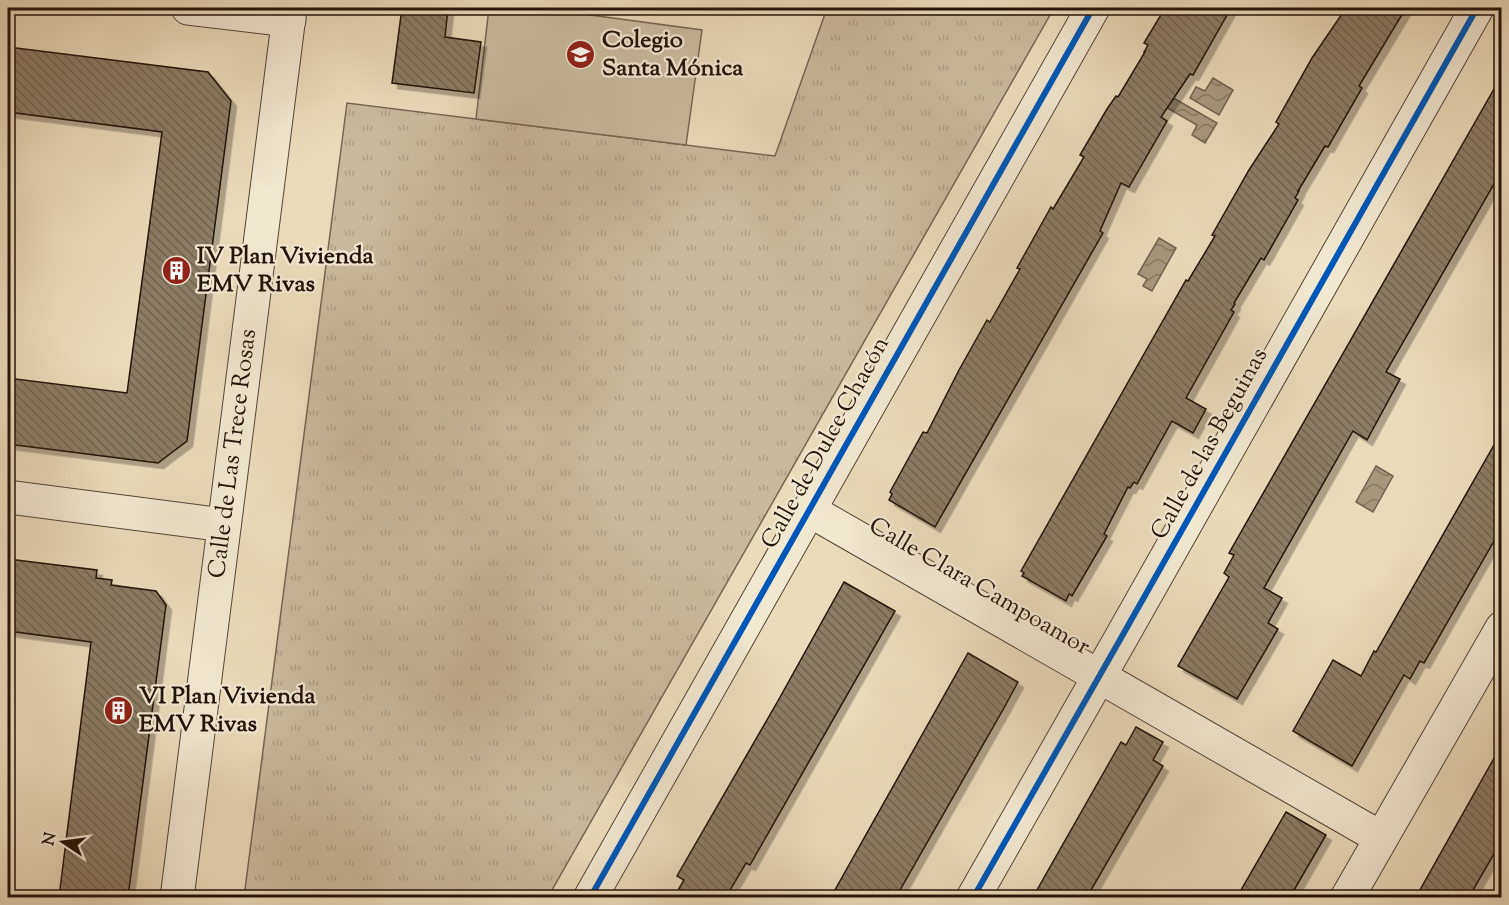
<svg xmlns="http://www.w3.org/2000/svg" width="1509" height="905" font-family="'Sorts Mill Goudy',serif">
  <defs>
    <pattern id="grass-tufts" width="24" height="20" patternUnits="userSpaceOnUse" patternTransform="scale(1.5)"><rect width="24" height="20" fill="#c8ba9b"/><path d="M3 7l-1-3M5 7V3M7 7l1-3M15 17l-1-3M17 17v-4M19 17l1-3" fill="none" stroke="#ac9f84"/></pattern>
    <pattern id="water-waves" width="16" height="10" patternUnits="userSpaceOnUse" patternTransform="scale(1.5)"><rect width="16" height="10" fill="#a6987e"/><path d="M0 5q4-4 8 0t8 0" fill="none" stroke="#877b65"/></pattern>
    <pattern id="building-back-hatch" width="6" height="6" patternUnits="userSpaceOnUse" patternTransform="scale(1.5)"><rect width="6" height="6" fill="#8a7c65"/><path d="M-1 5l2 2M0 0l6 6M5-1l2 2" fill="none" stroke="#706451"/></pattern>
    <filter id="shadow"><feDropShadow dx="5.5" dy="5.5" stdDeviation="0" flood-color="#0004"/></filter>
  </defs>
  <rect width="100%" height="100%" fill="#eadcb9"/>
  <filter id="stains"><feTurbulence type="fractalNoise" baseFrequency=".00333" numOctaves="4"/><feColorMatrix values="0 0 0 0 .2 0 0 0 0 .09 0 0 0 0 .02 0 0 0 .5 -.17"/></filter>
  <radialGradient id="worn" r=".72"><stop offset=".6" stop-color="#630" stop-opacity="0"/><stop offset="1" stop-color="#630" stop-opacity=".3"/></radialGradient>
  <polygon fill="url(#grass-tufts)" stroke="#756752" stroke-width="1.5" points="827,8 1054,8 548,897 244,897 347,103 775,156"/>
  <polygon fill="#c8ba9b" stroke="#756752" stroke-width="1.5" points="489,8 538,8 702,30 686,145 476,119"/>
  <g fill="url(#water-waves)" stroke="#716350" stroke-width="1.5">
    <polygon points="1213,78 1233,90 1219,115 1190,98 1196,87 1205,91"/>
    <polygon points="1163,92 1217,123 1205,143 1192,135 1197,125 1157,102"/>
    <polygon points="1159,238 1176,248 1152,291 1143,286 1147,279 1138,274"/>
    <polygon points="1376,466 1393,476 1373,512 1356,502"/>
  </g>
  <g fill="url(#building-back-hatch)" stroke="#22140a" stroke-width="1.5" filter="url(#shadow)">
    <polygon points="402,8 448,8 445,37 481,42 474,93 392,83"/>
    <polygon points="1165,8 1231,8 1193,75 1190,74 1161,117 1167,121 1129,187 1121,183 1100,231 1103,233 935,527 889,500 892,494 890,492 923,432 927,433 959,370 987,320 990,322 1020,269 1017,268 1051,207 1053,209 1084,157 1080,155 1107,109 1116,96 1118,97 1145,52 1144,52 1148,45 1144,43"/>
    <polygon points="1346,8 1406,8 1359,86 1362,88 1328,147 1325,146 1298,191 1299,191 1295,198 1298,200 1264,260 1261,258 1234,303 1235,304 1231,310 1234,312 1186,398 1206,409 1193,433 1172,421 1137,484 1134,482 1130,488 1128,487 1104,534 1107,536 1072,596 1069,594 1066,601 1022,576 1024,573 1021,571 1186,280 1188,281 1215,236 1212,235 1249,170 1279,124 1276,122 1312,58"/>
    <polygon points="8,47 208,72 231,101 187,441 158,463 8,444 8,378 127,393 162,132 8,112"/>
    <polygon points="1502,75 1502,170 1386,372 1400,379 1367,440 1353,431 1264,588 1282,598 1268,623 1278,629 1237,699 1178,666 1229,577 1224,573 1234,555 1229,553"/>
    <polygon points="1502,431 1502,527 1424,663 1420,661 1410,679 1404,675 1352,766 1293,731 1333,660 1361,676 1374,651 1376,652"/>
    <polygon points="8,559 97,570 96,578 112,580 111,585 156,591 166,605 128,897 59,897 91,642 8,631"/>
    <polygon points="844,582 895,611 750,865 746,863 726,897 674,897 684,880 677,876 779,699"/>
    <polygon points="968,653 1018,682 1004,708 896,897 831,897"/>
    <polygon points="1136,727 1163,742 1153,760 1163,766 1087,897 1033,897 1121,742 1126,745"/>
    <polygon points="1502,744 1502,840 1469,897 1416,897"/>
    <polygon points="1286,812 1326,835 1290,897 1237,897"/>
  </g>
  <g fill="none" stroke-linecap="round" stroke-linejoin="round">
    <defs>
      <g id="street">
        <polyline points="188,8 289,20"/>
        <polyline points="8,497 224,525"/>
        <polyline points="809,510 1381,838"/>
        <path id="s1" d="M177,898l113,-890"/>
        <polyline points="590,898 1093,8"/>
        <polyline points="973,898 1121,638 1477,8"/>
        <polyline points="1347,898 1502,628"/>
      </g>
    </defs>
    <use href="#street" stroke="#544636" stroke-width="35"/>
    <use href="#street" stroke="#f1e8d2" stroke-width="33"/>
    <defs>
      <g id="cycleway">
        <polyline points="590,898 1093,8"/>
        <polyline points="973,898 1121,638 1477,8"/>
      </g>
    </defs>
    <use href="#cycleway" stroke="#f1e8d2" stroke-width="10"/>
    <use href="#cycleway" stroke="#0057b8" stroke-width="6"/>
  </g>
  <defs>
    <symbol id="school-disc" viewBox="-11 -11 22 22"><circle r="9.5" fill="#8f2418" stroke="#f1e8d2"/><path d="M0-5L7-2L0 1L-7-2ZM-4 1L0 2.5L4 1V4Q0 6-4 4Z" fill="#fff"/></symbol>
    <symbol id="building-disc" viewBox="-11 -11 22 22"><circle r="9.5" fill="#8f2418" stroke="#f1e8d2"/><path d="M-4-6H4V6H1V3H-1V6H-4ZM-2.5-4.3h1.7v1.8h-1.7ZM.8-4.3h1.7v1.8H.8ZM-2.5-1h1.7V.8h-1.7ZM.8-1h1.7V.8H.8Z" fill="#fff"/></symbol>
  </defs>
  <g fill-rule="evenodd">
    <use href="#school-disc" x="564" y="38" width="33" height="33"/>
    <use href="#building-disc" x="160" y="254" width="33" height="33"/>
    <use href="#building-disc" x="102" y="694" width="33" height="33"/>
  </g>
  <g text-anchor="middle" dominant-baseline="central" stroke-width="4.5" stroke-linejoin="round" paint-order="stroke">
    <g font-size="24" font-weight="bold" fill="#22140a" stroke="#f1e8d2" text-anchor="start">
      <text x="602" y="41">Colegio<tspan x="602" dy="28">Santa Mónica</tspan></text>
      <text x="197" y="257">IV Plan Vivienda<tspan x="197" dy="28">EMV Rivas</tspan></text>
      <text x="139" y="697">VI Plan Vivienda<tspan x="139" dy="28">EMV Rivas</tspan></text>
    </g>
    <g font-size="24" fill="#22140a" stroke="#f1e8d2">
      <text transform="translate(826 443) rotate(-61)">Calle de Dulce Chacón</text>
      <text transform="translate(1210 444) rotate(-61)">Calle de las Beguinas</text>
      <text stroke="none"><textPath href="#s1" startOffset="448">Calle de Las Trece Rosas</textPath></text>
      <text transform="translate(979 587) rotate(30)">Calle Clara Campoamor</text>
    </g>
  </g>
  <rect width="1509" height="905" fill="none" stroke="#eadcb9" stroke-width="30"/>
  <rect x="9" y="9" width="1491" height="887" fill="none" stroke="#22140a" stroke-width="3"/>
  <rect x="15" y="15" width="1479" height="875" fill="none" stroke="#22140a" stroke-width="1.5"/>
  <g transform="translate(63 842) rotate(283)" stroke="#f1e8d2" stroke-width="4.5" paint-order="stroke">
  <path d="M0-4.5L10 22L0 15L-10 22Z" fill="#22140a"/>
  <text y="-9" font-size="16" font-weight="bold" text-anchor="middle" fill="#22140a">N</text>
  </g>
  <rect width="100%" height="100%" filter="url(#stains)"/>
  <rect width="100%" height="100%" fill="url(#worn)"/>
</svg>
